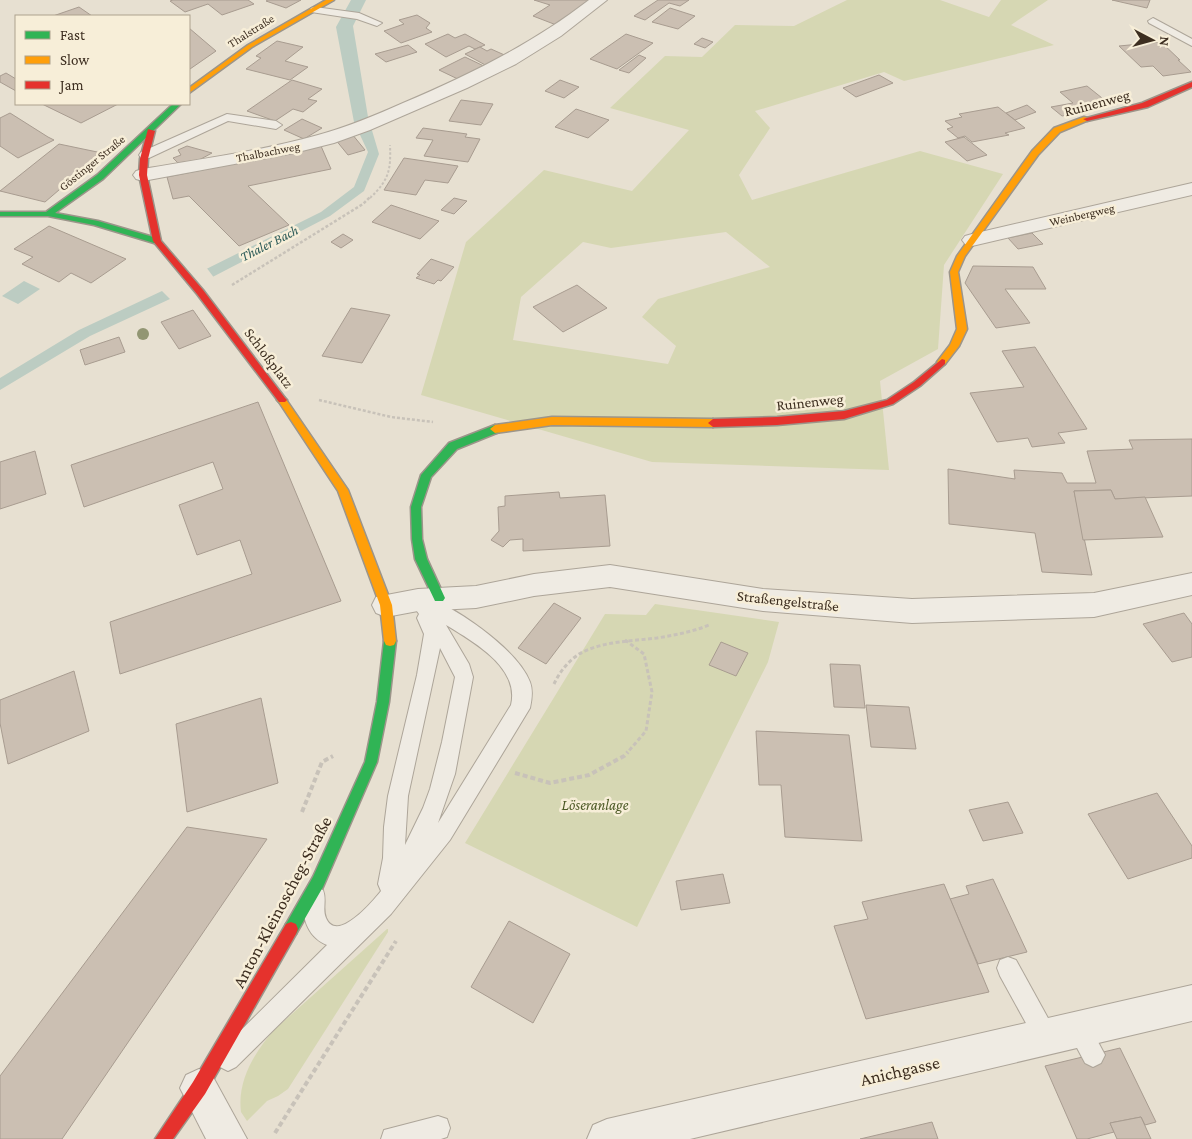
<svg xmlns="http://www.w3.org/2000/svg" width="1192" height="1139" font-family="'Crimson Pro',serif">
  <rect width="100%" height="100%" fill="#e7e0d1"/>
  <g fill="#d6d7b3" fill-rule="evenodd">
    <path d="M847,0h93l49,17 12,-17h47l-37,25 43,20 -150,36 -20,-9 -129,39 15,17 -31,47 13,25 168,-49 83,23 -59,91 -6,84 -58,32 9,89 -237,-8 -231,-67 45,-153 78,-72 88,21 57,-61 -79,-22 55,-52 37,1 33,-32 59,1zM726,232l44,35 -112,32 -16,18 34,29 -8,18 -155,-24 8,-43 62,-55 28,6z"/>
    <polygon points="655,604 779,622 768,662 637,927 465,843 605,614 646,615"/>
    <path d="M387,929h1v3l-100,157 -10,7 -11,5 -20,20 -6,-9c-4,-31 13,-59 33,-82z"/>
  </g>
  <g fill="#bcccc2">
    <polygon points="351,0 366,0 353,26 368,117 379,154 364,191 330,216 170,299 90,336 0,390 0,378 79,330 162,291 321,212 354,187 368,152 354,122 336,27"/>
    <polygon points="24,281 40,289 18,304 2,296"/>
  </g>
  <polygon fill="#e7e0d1" points="206,267 215,279 172,301 160,289"/>
  <g fill="#cbbfb2" stroke="#a89c90">
    <polygon points="173,0 248,0 254,4 222,15 208,4 185,12 170,1"/>
    <polygon points="268,0 301,0 286,8 266,1"/>
    <polygon points="534,0 596,0 559,26 533,16 550,5"/>
    <polygon points="658,0 689,0 680,6 669,3 645,20 634,16"/>
    <polygon points="1112,0 1150,0 1147,8"/>
    <polygon points="79,7 92,16 53,16"/>
    <polygon points="670,8 695,16 678,29 652,22"/>
    <polygon points="417,15 430,23 426,28 432,32 401,43 384,31 404,24 399,20"/>
    <polygon points="189,28 216,51 190,69 189,67"/>
    <polygon points="448,34 455,38 465,34 485,45 475,49 469,46 446,57 425,44"/>
    <polygon points="626,34 653,43 617,69 590,59"/>
    <polygon points="702,38 713,42 705,48 694,44"/>
    <polygon points="277,41 303,47 285,61 308,67 290,80 246,69 261,58 256,56"/>
    <polygon points="1161,42 1180,60 1178,60 1191,72 1163,76 1153,66 1141,67 1119,46"/>
    <polygon points="408,45 417,52 386,62 375,54"/>
    <polygon points="480,47 487,51 491,49 509,57 489,67 465,54"/>
    <polygon points="639,55 646,58 629,73 619,70"/>
    <polygon points="465,57 488,68 462,81 439,70"/>
    <polygon points="6,73 16,79 16,91 0,82 0,76"/>
    <polygon points="879,75 893,83 856,97 843,88"/>
    <polygon points="292,80 322,89 308,99 317,101 303,112 293,109 275,121 247,111"/>
    <polygon points="560,80 579,87 564,98 545,91"/>
    <polygon points="1087,86 1107,102 1092,105 1097,109 1062,116 1051,107 1073,103 1060,92"/>
    <polygon points="461,100 493,104 481,125 449,121"/>
    <polygon points="42,104 118,104 81,123"/>
    <polygon points="1027,105 1036,112 1015,120 1006,113"/>
    <polygon points="998,107 1025,128 1005,133 1009,135 972,142 965,136 958,138 947,129 953,127 945,121 962,117 959,114"/>
    <polygon points="576,109 609,120 588,138 555,127"/>
    <polygon points="10,113 48,137 54,140 18,158 0,146 0,118"/>
    <polygon points="302,119 322,128 304,139 284,130"/>
    <polygon points="423,128 467,134 465,137 480,139 468,162 424,156 433,140 416,138"/>
    <polygon points="352,134 365,150 348,155 335,139"/>
    <polygon points="964,137 987,155 967,161 945,142"/>
    <polygon points="59,144 102,153 45,202 0,191"/>
    <polygon points="187,146 212,153 199,160 178,163 173,158 181,155 178,150"/>
    <polygon points="321,146 331,169 248,186 289,225 239,246 189,196 173,199 167,177"/>
    <polygon points="404,158 458,166 448,183 425,180 416,195 384,190"/>
    <polygon points="454,198 467,201 454,214 441,210"/>
    <polygon points="391,205 439,221 420,239 372,222"/>
    <polygon points="49,226 126,259 91,283 71,273 59,282 22,264 33,257 14,249"/>
    <polygon points="1032,233 1043,244 1018,249 1008,238"/>
    <polygon points="343,234 353,240 341,248 331,242"/>
    <polygon points="431,259 454,267 441,281 438,280 434,284 416,278 420,275 417,274"/>
    <polygon points="973,266 1033,267 1046,289 1005,289 1030,323 996,328 965,283"/>
    <polygon points="577,285 607,308 563,332 533,307"/>
    <polygon points="351,308 390,315 362,363 322,356"/>
    <polygon points="193,310 211,336 179,349 161,322"/>
    <polygon points="119,337 125,352 85,365 80,350"/>
    <polygon points="1035,347 1087,429 1058,433 1065,443 1032,447 1028,438 997,442 970,393 1024,387 1002,351"/>
    <polygon points="258,402 341,601 120,674 110,622 252,574 240,540 197,555 179,505 223,489 213,462 84,507 71,465"/>
    <polygon points="1192,439 1192,496 1115,499 1111,490 1074,491 1092,575 1042,572 1035,533 949,524 948,469 1015,479 1014,470 1062,473 1067,483 1096,483 1087,451 1133,449 1129,440"/>
    <polygon points="35,451 46,494 0,509 0,462"/>
    <polygon points="1111,490 1115,499 1145,497 1163,537 1083,540 1074,491"/>
    <polygon points="559,492 560,498 605,495 610,546 523,551 523,539 510,540 503,547 491,540 499,531 498,507 505,506 505,496"/>
    <polygon points="554,603 581,618 546,664 518,648"/>
    <polygon points="1184,613 1192,624 1192,657 1172,662 1143,624"/>
    <polygon points="721,642 748,653 736,676 709,665"/>
    <polygon points="830,664 860,665 865,708 834,707"/>
    <polygon points="74,671 89,731 8,764 0,723 0,700"/>
    <polygon points="261,698 278,783 187,812 176,724"/>
    <polygon points="866,705 909,707 916,749 871,747"/>
    <polygon points="756,731 849,735 862,841 785,837 781,785 759,785"/>
    <polygon points="1157,793 1192,846 1192,858 1128,879 1088,814"/>
    <polygon points="1008,802 1023,833 983,841 969,810"/>
    <polygon points="187,827 267,839 62,1139 0,1139 0,1076"/>
    <polygon points="723,874 730,903 681,910 676,881"/>
    <polygon points="993,879 1027,952 978,964 950,899 969,894 966,886"/>
    <polygon points="944,884 989,992 866,1019 834,926 868,919 862,902"/>
    <polygon points="509,921 570,954 533,1023 471,987"/>
    <polygon points="1120,1048 1156,1122 1145,1125 1141,1117 1110,1123 1114,1132 1087,1139 1077,1139 1045,1066"/>
    <polygon points="1141,1117 1151,1139 1117,1139 1110,1123"/>
    <polygon points="932,1122 938,1139 860,1139"/>
  </g>
  <g fill="none" stroke-linecap="round" stroke-linejoin="round">
    <defs>
      <g id="lane">
        <polygon points="315,7 359,13 382,23 377,26 357,19 311,12 310,10 311,8"/>
        <polygon points="1153,18 1192,39 1192,46 1149,23 1148,21"/>
        <polygon points="227,114 276,121 282,125 276,129 228,121 149,158 141,158 139,155 141,152"/>
        <path d="M418,593c33,11 99,55 112,89 3,8 2,17 0,26l-80,132 -59,74 -155,153 -8,4 -8,-4 -4,-8 4,-8 107,-106c-22,-9 -28,-34 -20,-55l8,-3 8,3c4,10 -1,19 3,28 11,26 47,-17 55,-27l-3,-7 5,-26 1,-31 4,-31 29,-121 7,-41 -7,-16 2,-4 -10,-14 3,-5zM446,625c28,17 74,43 65,80l-73,118 17,-49 18,-97 -4,-13zM440,648l15,29 -13,65 -12,47 -7,19 -18,37 3,-49z"/>
        <polygon points="1008,957 1016,960 1054,1029 1058,1037 1054,1045 1046,1049 1038,1045 1000,976 997,968 1000,960"/>
        <polygon points="1079,1017 1087,1021 1105,1055 1101,1063 1093,1067 1085,1063 1067,1029 1071,1021"/>
        <polygon points="438,1116 447,1119 450,1128 447,1137 441,1139 381,1139 384,1130"/>
      </g>
      <g id="street">
        <path d="M589,0h18l-46,36 -45,28 -49,24 -97,42 -36,13 -40,10 -151,28 -7,-2 -3,-4 3,-4 7,-2c58,-10 118,-18 175,-34 30,-8 58,-20 85,-32 66,-28 129,-59 186,-103z"/>
        <polygon points="1192,183 1192,195 972,246 965,244 962,240 965,236 972,234"/>
        <polygon points="610,565 763,589 912,599 1094,593 1192,573 1192,595 1094,617 912,623 763,611 610,587 534,596 476,608 418,611 386,617 376,613 372,605 376,597 418,589 476,586 534,574"/>
        <polygon points="1192,985 1192,1021 690,1139 587,1139 593,1125 607,1119"/>
        <polygon points="199,1069 212,1075 247,1139 206,1139 180,1088 186,1075"/>
      </g>
      <g id="fast">
        <polygon points="173,104 181,104 103,179 55,213 98,221 160,239 160,243 154,243 94,225 48,216 0,216 0,212 46,212 97,175"/>
        <polygon points="495,425 500,429 499,432 457,449 431,477 421,507 422,539 427,559 445,598 443,601 435,601 415,559 412,539 411,507 421,475 449,443"/>
        <polygon points="390,636 394,637 396,641 389,702 377,762 323,887 296,934 291,936 286,934 284,929 286,924 313,877 365,762 377,702 384,641 386,637"/>
      </g>
      <g id="slow">
        <polygon points="326,0 334,0 252,47 189,93 189,88 248,45"/>
        <polygon points="1084,117 1091,119 1060,132 1038,155 965,256 958,272 967,329 959,346 945,364 939,364 937,362 950,345 957,329 950,272 957,256 1032,151 1054,128"/>
        <polygon points="282,397 285,398 348,490 392,605 396,641 394,645 390,646 386,645 384,641 380,605 338,491 279,402 277,400"/>
        <polygon points="552,417 713,419 718,423 713,427 552,425 495,433 490,429 495,425"/>
      </g>
      <g id="jam">
        <polygon points="1192,82 1192,87 1148,107 1087,121 1083,119 1142,103"/>
        <polygon points="148,129 155,131 148,159 147,175 161,241 203,290 285,398 287,400 285,402 279,402 197,294 153,241 139,175 140,159"/>
        <polygon points="942,359 945,360 945,364 920,386 893,404 844,419 777,425 713,427 708,423 713,419 777,417 844,411 887,400 914,382"/>
        <polygon points="291,922 296,924 298,929 296,934 205,1094 173,1139 155,1139 193,1082 286,924"/>
      </g>
    </defs>
    <use href="#lane" stroke="#ada599" stroke-width="2"/>
    <use href="#street" stroke="#ada599" stroke-width="2"/>
    <use href="#fast" stroke="#9c958a" stroke-width="3"/>
    <use href="#slow" stroke="#9c958a" stroke-width="3"/>
    <use href="#jam" stroke="#9c958a" stroke-width="3"/>
    <path stroke="#c8c2b9" stroke-width="2" stroke-dasharray="2.5 2" stroke-linecap="butt" d="M370,198c19,-18 21,-28 20,-53"/>
    <g stroke="#c8c2b9" stroke-width="2.5" stroke-dasharray="3 2" stroke-linecap="butt">
      <polyline points="232,285 363,204 371,196"/>
      <polyline points="319,400 391,417 433,422"/>
    </g>
    <g stroke="#c8c2b9" stroke-width="3" stroke-dasharray="4 2.5" stroke-linecap="butt">
      <polyline points="625,640 644,654 652,692 646,731 627,753"/>
      <path d="M554,684c6,-13 17,-27 31,-33 22,-10 48,-10 72,-13 18,-3 35,-6 52,-13"/>
    </g>
    <g stroke="#c8c2b9" stroke-width="4" stroke-dasharray="5 3" stroke-linecap="butt">
      <polyline points="515,773 550,783 589,775 624,756 628,752"/>
      <polyline points="302,812 322,762 333,756"/>
      <polyline points="275,1133 396,941"/>
    </g>
    <use href="#lane" fill="#efebe3" fill-rule="evenodd"/>
    <use href="#street" fill="#efebe3" fill-rule="evenodd"/>
    <use href="#fast" fill="#30b455" fill-rule="evenodd"/>
    <use href="#slow" fill="#ff9f0a" fill-rule="evenodd"/>
    <use href="#jam" fill="#e5322d" fill-rule="evenodd"/>
  </g>
  <circle fill="#929673" cx="143" cy="334" r="6"/>
  <g text-anchor="middle" dominant-baseline="central" stroke-width="5" stroke-linejoin="round" paint-order="stroke">
    <g font-size="12" fill="#3d2e20" stroke="#f7eed8">
      <text transform="translate(251 31) rotate(-32)">Thalstraße</text>
      <text transform="translate(268 152) rotate(-11)">Thalbachweg</text>
      <text transform="translate(92 163) rotate(-39)">Göstinger Straße</text>
      <text transform="translate(1082 215) rotate(-13)">Weinbergweg</text>
    </g>
    <g font-size="14" font-style="italic" fill="#2f5d5a" stroke="#f7eed8">
      <text transform="translate(269 243) rotate(-27)">Thaler Bach</text>
    </g>
    <g font-size="15" fill="#3d2e20" stroke="#f7eed8">
      <text transform="translate(1097 103) rotate(-15)">Ruinenweg</text>
      <text transform="translate(269 358) rotate(53)">Schloßplatz</text>
      <text transform="translate(810 402) rotate(-6)">Ruinenweg</text>
      <text transform="translate(788 601) rotate(6)">Straßengelstraße</text>
    </g>
    <g font-size="15" font-style="italic" fill="#4d5a26" stroke="#f7eed8">
      <text x="595" y="805">Löseranlage</text>
    </g>
    <g font-size="18" fill="#3d2e20" stroke="#f7eed8">
      <text transform="translate(282 902) rotate(-62)">Anton-Kleinoscheg-Straße</text>
      <text transform="translate(900 1071) rotate(-13)">Anichgasse</text>
    </g>
  </g>
  <rect x="15" y="15" width="175" height="90" fill="#f7eed8" stroke="#ada18e"/>
  <rect x="25" y="31" width="25" height="8" fill="#30b455" stroke="#ada18e"/>
  <text x="60" y="40" font-size="15" fill="#3d2e20">Fast</text>
  <rect x="25" y="56" width="25" height="8" fill="#ff9f0a" stroke="#ada18e"/>
  <text x="60" y="65" font-size="15" fill="#3d2e20">Slow</text>
  <rect x="25" y="81" width="25" height="8" fill="#e5322d" stroke="#ada18e"/>
  <text x="60" y="90" font-size="15" fill="#3d2e20">Jam</text>
  <g transform="translate(1152 40) rotate(96)" stroke="#f7eed8" stroke-width="4" paint-order="stroke">
  <path d="M0-4L9 19L0 12L-9 19Z" fill="#3d2e20"/>
  <text y="-8" font-size="14" font-weight="bold" text-anchor="middle" fill="#3d2e20">N</text>
  </g>
</svg>
